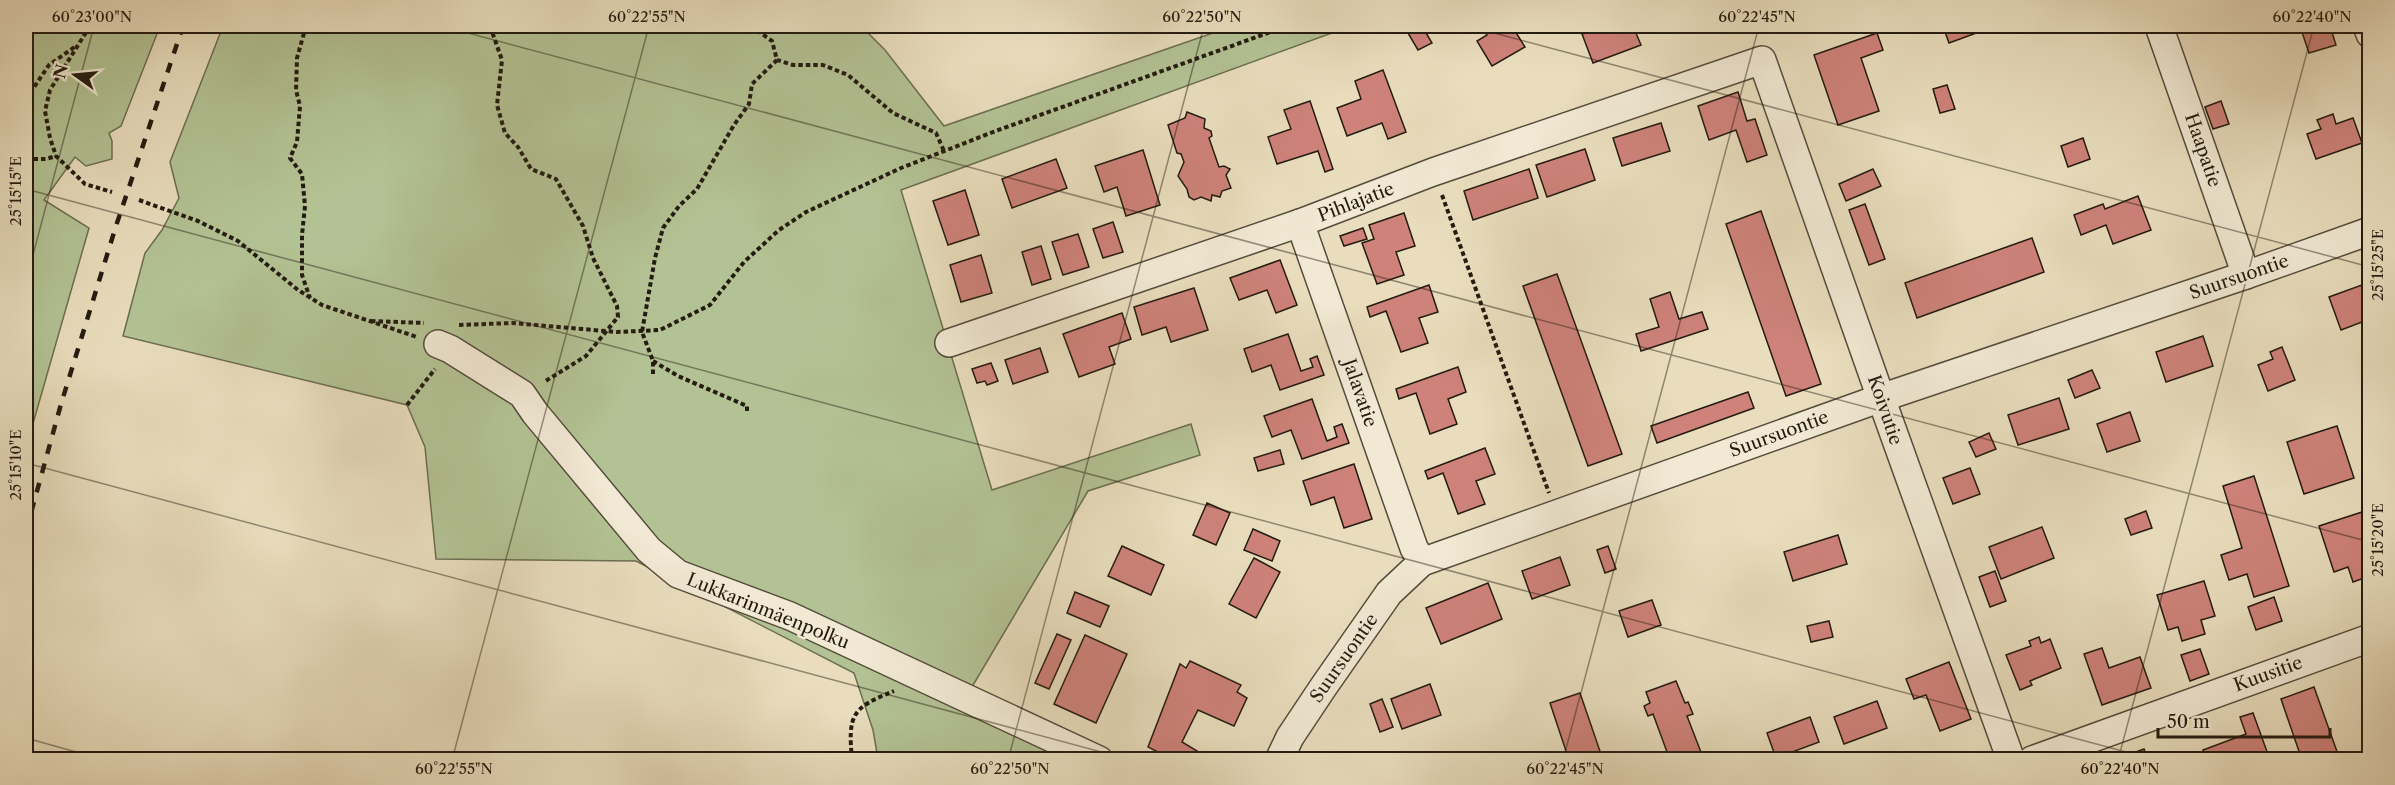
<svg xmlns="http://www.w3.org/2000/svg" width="2395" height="785" font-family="'Libre Caslon Text',serif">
  <rect width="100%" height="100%" fill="#e9ddbd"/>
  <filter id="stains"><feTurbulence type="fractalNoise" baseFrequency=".00333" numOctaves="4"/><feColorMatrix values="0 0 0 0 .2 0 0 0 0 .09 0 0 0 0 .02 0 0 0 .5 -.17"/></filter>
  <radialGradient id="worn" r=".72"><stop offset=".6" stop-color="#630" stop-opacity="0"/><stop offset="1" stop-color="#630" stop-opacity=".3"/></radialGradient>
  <g fill="#b3c294" stroke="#6c6e52" stroke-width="1.5">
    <polygon points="26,26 160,26 121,126 109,133 112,141 112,159 86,166 75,157 44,200 89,228 26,448"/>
    <polygon points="223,26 861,26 885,50 944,126 1233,26 1351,26 901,190 992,490 1191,424 1200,455 1088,491 966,697 1099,759 878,759 873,730 854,673 636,561 436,559 425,447 407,405 123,336 145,253 162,230 179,198 170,162"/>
  </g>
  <g fill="#ce827a" stroke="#241b11" stroke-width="1.5">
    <polygon points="1422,26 1432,43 1418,50 1408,33"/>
    <polygon points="1490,26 1501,26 1503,28 1512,26 1525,47 1492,66 1477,41 1487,35 1484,29"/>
    <polygon points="1604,26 1633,26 1641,45 1593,63 1582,34"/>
    <polygon points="1665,26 1689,26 1667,32"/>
    <polygon points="1943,26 1977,26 1979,32 1949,43"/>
    <polygon points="2300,26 2330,26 2336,45 2309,53"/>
    <polygon points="1877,33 1883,50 1861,58 1879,111 1838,125 1814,55"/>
    <polygon points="1383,70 1406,132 1388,139 1382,123 1347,136 1337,108 1361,99 1355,81"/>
    <polygon points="1947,85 1955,109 1940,113 1933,89"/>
    <polygon points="1738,92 1747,121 1755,119 1767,155 1747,162 1736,130 1709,140 1698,106"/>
    <polygon points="1310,101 1333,169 1325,172 1318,151 1277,164 1268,137 1291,129 1284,110"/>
    <polygon points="2221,101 2229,124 2213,129 2205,107"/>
    <polygon points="1187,112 1205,119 1204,128 1211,131 1212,136 1209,138 1219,167 1224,166 1230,169 1226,175 1231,188 1222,191 1220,197 1212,195 1211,201 1201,197 1194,200 1189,197 1187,189 1178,176 1184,162 1181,154 1177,153 1168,125 1185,118"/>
    <polygon points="2333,114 2336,124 2353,118 2362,143 2316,159 2307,134 2321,129 2317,120"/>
    <polygon points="1661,123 1670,151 1622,166 1613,138"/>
    <polygon points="2083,138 2090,159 2068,167 2061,146"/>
    <polygon points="1585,149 1595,180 1547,197 1536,165"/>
    <polygon points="1143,150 1160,205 1126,216 1117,187 1104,192 1095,166"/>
    <polygon points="1056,159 1067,188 1012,208 1002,179"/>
    <polygon points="1529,169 1538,198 1473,220 1464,191"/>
    <polygon points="1873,169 1881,186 1846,201 1839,184"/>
    <polygon points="965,190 979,235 948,245 933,201"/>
    <polygon points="2138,196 2151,230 2113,244 2106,225 2081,235 2074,215 2103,204 2105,209"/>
    <polygon points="1865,204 1885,259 1869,265 1849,210"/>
    <polygon points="1761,211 1821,384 1786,396 1726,224"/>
    <polygon points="1404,213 1415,246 1396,252 1404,275 1377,284 1362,243 1374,239 1369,225"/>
    <polygon points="1113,222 1123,252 1103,258 1093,229"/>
    <polygon points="1363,228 1367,239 1344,246 1340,236"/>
    <polygon points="1078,234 1089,267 1063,275 1052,242"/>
    <polygon points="2032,238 2044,272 1917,318 1905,283"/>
    <polygon points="1041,246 1051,279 1032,285 1022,252"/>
    <polygon points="981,255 992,293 961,302 950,265"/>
    <polygon points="1280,260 1297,305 1276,313 1267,290 1239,300 1230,278"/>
    <polygon points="1557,274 1622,454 1588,466 1523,286"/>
    <polygon points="2370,282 2370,319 2341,330 2329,297"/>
    <polygon points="1429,285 1438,312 1419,318 1428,343 1401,352 1386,311 1370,317 1367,307"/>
    <polygon points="1194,288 1208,330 1171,342 1166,327 1142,335 1134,307"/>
    <polygon points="1670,292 1679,319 1702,312 1708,329 1641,351 1636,334 1659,327 1650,299"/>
    <polygon points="1122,313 1131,339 1109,347 1115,364 1079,377 1063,334"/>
    <polygon points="1288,334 1301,371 1313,367 1310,359 1317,356 1324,375 1280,390 1271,365 1252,372 1244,349"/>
    <polygon points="2203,336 2213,366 2166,382 2156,352"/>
    <polygon points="2282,347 2295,380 2268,391 2258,365 2273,359 2270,352"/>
    <polygon points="1040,348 1048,372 1013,384 1005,360"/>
    <polygon points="991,363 998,381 987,385 985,381 977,383 972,369"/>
    <polygon points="1458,367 1466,392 1448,399 1457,424 1430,434 1416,393 1399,399 1396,389"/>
    <polygon points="2092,370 2100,388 2075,398 2068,380"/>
    <polygon points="1748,392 1754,408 1657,443 1651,426"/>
    <polygon points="2059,398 2069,429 2018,445 2008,415"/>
    <polygon points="1312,399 1327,441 1337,437 1334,427 1342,424 1349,443 1302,459 1291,430 1272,437 1264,416"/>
    <polygon points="2130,412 2140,441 2107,452 2097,424"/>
    <polygon points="2337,426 2354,478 2304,494 2287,442"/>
    <polygon points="1989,433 1996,449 1976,457 1969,442"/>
    <polygon points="1485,448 1495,474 1476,481 1485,504 1458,514 1443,473 1428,479 1425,471"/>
    <polygon points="1280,450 1284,464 1258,471 1254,458"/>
    <polygon points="1354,464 1372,519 1344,528 1334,497 1311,505 1303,481"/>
    <polygon points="1970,468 1980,494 1953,504 1943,478"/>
    <polygon points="2254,476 2289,586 2254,597 2247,574 2229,580 2221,555 2242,548 2223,486"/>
    <polygon points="1207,503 1230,513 1216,545 1193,535"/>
    <polygon points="2146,511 2152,528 2131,535 2125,519"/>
    <polygon points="2362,512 2370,535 2370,576 2353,582 2348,567 2334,572 2319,526"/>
    <polygon points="2042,527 2054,558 2001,579 1989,547"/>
    <polygon points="1253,529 1280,541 1272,561 1244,550"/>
    <polygon points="1838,535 1847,564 1793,581 1784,552"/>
    <polygon points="1122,546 1164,565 1151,595 1108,576"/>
    <polygon points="1608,546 1616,569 1605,573 1597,550"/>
    <polygon points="1560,557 1570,585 1532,599 1522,571"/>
    <polygon points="1254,558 1280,572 1256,618 1229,604"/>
    <polygon points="1995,571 2006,601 1990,607 1979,577"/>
    <polygon points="2204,581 2215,616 2201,620 2205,634 2182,641 2178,627 2168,630 2157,595"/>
    <polygon points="1488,583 1502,619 1441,644 1426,608"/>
    <polygon points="1075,592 1109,606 1100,627 1067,613"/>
    <polygon points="2274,597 2282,621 2256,630 2248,607"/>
    <polygon points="1652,600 1661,625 1628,637 1619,611"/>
    <polygon points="1829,621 1833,637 1811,642 1807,626"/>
    <polygon points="1057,634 1071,640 1049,689 1035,683"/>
    <polygon points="1085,635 1127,654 1096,723 1054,704"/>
    <polygon points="2039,637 2041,643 2050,639 2061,668 2030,681 2032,685 2020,690 2006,655 2031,646 2029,641"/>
    <polygon points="2102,648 2109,668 2140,657 2151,688 2102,705 2084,654"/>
    <polygon points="2200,649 2209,674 2190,681 2181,655"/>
    <polygon points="1190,661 1241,685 1237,692 1247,698 1234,726 1198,710 1182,742 1212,760 1173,760 1148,747 1180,664 1186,668"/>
    <polygon points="1949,662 1971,719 1940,731 1926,695 1914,699 1906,679"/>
    <polygon points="1676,681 1685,703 1688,702 1693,714 1687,716 1704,760 1670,760 1653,714 1648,716 1644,706 1650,703 1646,692"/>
    <polygon points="1430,684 1441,715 1402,729 1391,699"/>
    <polygon points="2314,687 2340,760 2302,760 2281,699"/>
    <polygon points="1580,693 1603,760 1569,760 1550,703"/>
    <polygon points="1382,699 1393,727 1380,732 1370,704"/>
    <polygon points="1877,701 1887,728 1844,744 1834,717"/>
    <polygon points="2253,713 2270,760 2206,760 2203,750 2246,734 2240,717"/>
    <polygon points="1810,717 1819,742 1776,758 1767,733"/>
    <polygon points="2144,749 2148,760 2122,760 2122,757"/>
  </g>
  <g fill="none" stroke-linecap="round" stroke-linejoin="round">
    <defs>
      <g id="minor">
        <polyline points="2159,26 2246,275"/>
        <polyline points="2367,26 2370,34"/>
        <polyline points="1300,223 1414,548 1422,562"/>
        <polyline points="949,343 1300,223 1433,172 1762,60 1881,398 2011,760"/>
        <polyline points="438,344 450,349 522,394 535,413 649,550 678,574 790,616 1099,760"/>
        <polyline points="1279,760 1290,737 1324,686 1389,593 1422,562 1881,398 2246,275 2370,231"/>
        <polyline points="2032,760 2370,638"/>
      </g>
    </defs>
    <use href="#minor" stroke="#554c3c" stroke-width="30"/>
    <g stroke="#241b11" stroke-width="4" stroke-dasharray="4.5 3" stroke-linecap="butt">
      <polyline points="90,26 50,90 45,111 50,138 56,156 85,184 112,192"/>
      <polyline points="306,26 297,58 296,90 300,106 297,142 290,158 302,174 305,206 302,235 302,275 310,298"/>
      <polyline points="490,26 502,60 497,105 505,133 518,147 531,169 556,179 583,226 593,258 617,306 618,317 586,356 544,382"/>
      <polyline points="751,26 772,41 777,60 793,65 823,65 848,75 893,113 936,133 944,151"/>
      <polyline points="26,99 49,65 76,46"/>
      <polyline points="26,159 46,159 56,156"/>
      <polyline points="1442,195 1549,493"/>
      <polyline points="139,200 198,221 238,241 298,290 322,305 417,337"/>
      <polyline points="371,321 424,323"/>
      <polyline points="459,325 512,323 617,332 660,330 710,305 744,262 779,230 806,212 901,168 993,132 1287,26"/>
      <polyline points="653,361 678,376 747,406 747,414"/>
      <polyline points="653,374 653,361 642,332 655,258 663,228 679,206 697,189 734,125 749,104 752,84 777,60"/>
      <polyline points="407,405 435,369"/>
      <path d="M852,760c-4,-45 -1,-52 42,-69"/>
    </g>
    <use href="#minor" stroke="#f1e9d4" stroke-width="27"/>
    <polyline stroke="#241b11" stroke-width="4.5" stroke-dasharray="10 10" stroke-linecap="butt" points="26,531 61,404 116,226 183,26"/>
  </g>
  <path fill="none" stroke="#241b11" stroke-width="1.5" stroke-opacity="0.45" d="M442,26l1928,516M1468,26l902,241M26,189l2130,571M26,281l68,-255M26,463l1105,297M26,738l79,22M452,760l197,-734M1008,760l196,-734M1563,760l196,-734M2118,760l196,-734"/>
  <g text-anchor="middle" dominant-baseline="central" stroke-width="5" stroke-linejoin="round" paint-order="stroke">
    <g font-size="18" fill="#241b11" stroke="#f1e9d4">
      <text transform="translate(2203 150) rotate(71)">Haapatie</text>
      <text transform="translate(1356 202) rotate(-21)">Pihlajatie</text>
      <text transform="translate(2239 277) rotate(-19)">Suursuontie</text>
      <text transform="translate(1360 393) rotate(71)">Jalavatie</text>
      <text transform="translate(1885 410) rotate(71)">Koivutie</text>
      <text transform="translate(1779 434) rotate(-20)">Suursuontie</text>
      <text transform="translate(768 611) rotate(22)">Lukkarinmäenpolku</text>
      <text transform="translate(1344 658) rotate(-55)">Suursuontie</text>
      <text transform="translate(2268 674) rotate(-20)">Kuusitie</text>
    </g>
  </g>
  <rect width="2395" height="785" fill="none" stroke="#e9ddbd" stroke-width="66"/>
  <g transform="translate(75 75) rotate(285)" stroke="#f1e9d4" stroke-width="4.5" paint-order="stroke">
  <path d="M0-4.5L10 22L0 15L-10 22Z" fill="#241b11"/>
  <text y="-9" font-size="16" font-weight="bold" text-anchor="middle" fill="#241b11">N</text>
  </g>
  <path d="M2158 728v9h172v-9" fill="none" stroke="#241b11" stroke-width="3"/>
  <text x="2167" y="728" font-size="18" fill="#241b11" stroke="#f1e9d4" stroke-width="4.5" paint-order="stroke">50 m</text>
  <rect x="33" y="33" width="2329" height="719" fill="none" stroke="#241b11" stroke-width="2"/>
  <g font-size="15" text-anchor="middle" fill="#241b11">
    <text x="92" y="22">60°23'00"N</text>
    <text x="647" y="22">60°22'55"N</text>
    <text x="1202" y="22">60°22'50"N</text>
    <text x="1757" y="22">60°22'45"N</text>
    <text x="2312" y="22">60°22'40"N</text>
    <text transform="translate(16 191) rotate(-90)" y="5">25°15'15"E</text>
    <text transform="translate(2378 265) rotate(-90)" y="5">25°15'25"E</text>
    <text transform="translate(16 465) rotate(-90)" y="5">25°15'10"E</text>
    <text transform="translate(2378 540) rotate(-90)" y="5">25°15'20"E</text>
    <text x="454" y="774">60°22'55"N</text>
    <text x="1010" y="774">60°22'50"N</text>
    <text x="1565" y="774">60°22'45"N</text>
    <text x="2120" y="774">60°22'40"N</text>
  </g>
  <rect width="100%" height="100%" filter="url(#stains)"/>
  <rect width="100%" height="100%" fill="url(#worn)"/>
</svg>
